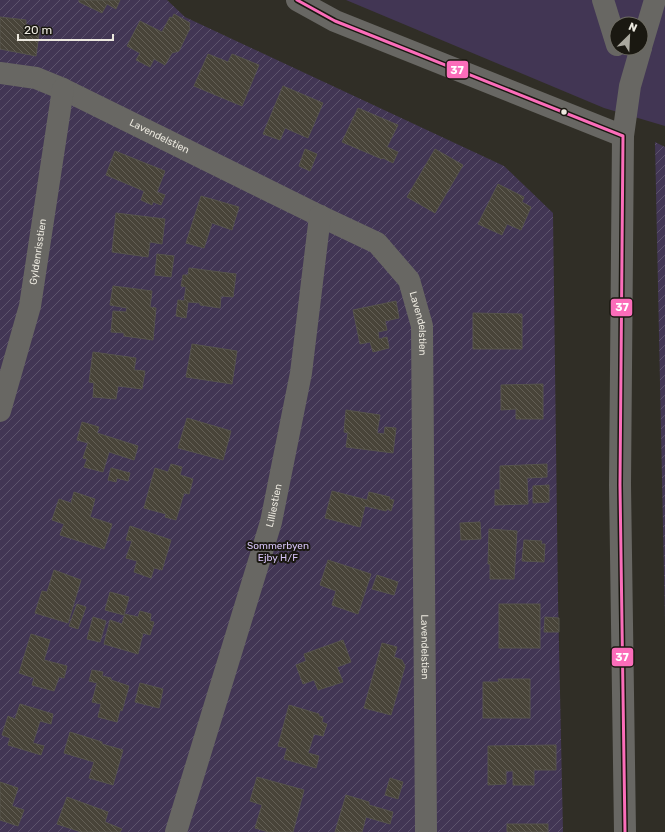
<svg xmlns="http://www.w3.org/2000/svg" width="665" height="832" font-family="Rubik,sans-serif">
  <defs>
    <pattern id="garden-furrows" width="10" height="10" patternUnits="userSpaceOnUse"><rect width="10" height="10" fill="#423654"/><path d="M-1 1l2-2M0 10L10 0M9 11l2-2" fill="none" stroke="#5d536c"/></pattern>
    <pattern id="building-back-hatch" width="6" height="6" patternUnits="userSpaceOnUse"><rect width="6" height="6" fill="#484439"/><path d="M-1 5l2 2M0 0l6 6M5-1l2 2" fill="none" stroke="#635f55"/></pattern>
  </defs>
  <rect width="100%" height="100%" fill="#302e26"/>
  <path fill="#423654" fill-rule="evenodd" d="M346,0h319v126l-61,-18zM617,24h24v24h-24z"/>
  <g fill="url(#garden-furrows)">
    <polygon points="0,0 167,0 185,17 504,166 553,213 558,599 563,832 0,832"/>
    <polygon points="655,142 665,147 665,623"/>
  </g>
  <g fill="url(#building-back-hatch)" stroke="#56544c">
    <polygon points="79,0 120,0 116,9 107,4 102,13 79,2"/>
    <polygon points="174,14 190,23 189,27 190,28 179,51 172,53 165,65 154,59 150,67 136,60 140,53 127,46 140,21 162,32 170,17 172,18"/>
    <polygon points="0,17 26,20 26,25 40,27 36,56 0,49"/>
    <polygon points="208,54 228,62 232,54 259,65 242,106 194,86"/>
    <polygon points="283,86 323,103 308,138 285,128 280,140 263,134"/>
    <polygon points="358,108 398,125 387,147 398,152 393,163 383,158 382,159 342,142"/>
    <polygon points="305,149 317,154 310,171 299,166"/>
    <polygon points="435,149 463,165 435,213 407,197"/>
    <polygon points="115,151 165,171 157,192 165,195 161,205 153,202 152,205 141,200 144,191 106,175"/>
    <polygon points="498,184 524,197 522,202 531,207 521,230 507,224 502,235 478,224"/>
    <polygon points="201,196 239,207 232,230 212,223 204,248 186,243"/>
    <polygon points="116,213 165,219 162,244 150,242 148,257 112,252"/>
    <polygon points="157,254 174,256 171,277 155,275"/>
    <polygon points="189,268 236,274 233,297 221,296 220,308 200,305 200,303 188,302 186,318 176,316 178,300 184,301 186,287 181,286 183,275 188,275"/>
    <polygon points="113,286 152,291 150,307 156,308 153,340 124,336 124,333 111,332 113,311 126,312 127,308 110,305"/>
    <polygon points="396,301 399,318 385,321 387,330 378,332 379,339 387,337 389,348 373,352 370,342 360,344 353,310"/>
    <polygon points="473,313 522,314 522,349 473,349"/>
    <polygon points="192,344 237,351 232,384 186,377"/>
    <polygon points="93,352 136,358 134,370 145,371 142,389 118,386 116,399 93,397 94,383 89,382"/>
    <polygon points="543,384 543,419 516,419 516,409 501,410 501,385"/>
    <polygon points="346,410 380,415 377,433 384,434 385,427 396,428 393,453 346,447 348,433 344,432"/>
    <polygon points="187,418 231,431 223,460 178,448"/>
    <polygon points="82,422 99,427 97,433 138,446 134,460 109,452 103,472 84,467 87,459 83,458 88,443 77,440"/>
    <polygon points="171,464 182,467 180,475 193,479 189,494 184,493 176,520 165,517 166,514 144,508 155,468 168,472"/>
    <polygon points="547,464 547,477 527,478 528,504 495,505 495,490 500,490 500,466"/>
    <polygon points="111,468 130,473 128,481 117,478 116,482 108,480"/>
    <polygon points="549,485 549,502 533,503 533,486"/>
    <polygon points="332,491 367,500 369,492 390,497 389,499 394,500 391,511 387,509 386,511 365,506 360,527 325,518"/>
    <polygon points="74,492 95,499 90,517 112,524 104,549 60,535 64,524 52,520 59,499 71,503"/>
    <polygon points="480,522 481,539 461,540 460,523"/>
    <polygon points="130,526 171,540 162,570 154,568 151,578 134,572 137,561 126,558 132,541 126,540"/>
    <polygon points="489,529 517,531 514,579 490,579 490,564 488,564"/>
    <polygon points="524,540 542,541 541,544 545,544 544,562 522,561"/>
    <polygon points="328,560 371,574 358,614 332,605 336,591 320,585"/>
    <polygon points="54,570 81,580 68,623 35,613 42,591 47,592"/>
    <polygon points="377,575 398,582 394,595 372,589"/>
    <polygon points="110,592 129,597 124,615 105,610"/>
    <polygon points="77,604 86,607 78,629 69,626"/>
    <rect x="499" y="604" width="41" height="44"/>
    <polygon points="140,611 151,614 150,621 154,622 150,635 143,633 138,654 104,644 110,620 122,624 125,614 138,617"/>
    <polygon points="93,617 106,621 100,642 87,639"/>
    <polygon points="545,617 559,618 559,632 544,632"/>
    <polygon points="31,634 50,640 44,660 67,666 64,678 59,677 54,691 32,685 34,678 19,673"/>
    <polygon points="343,640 351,662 337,667 343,682 318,690 314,680 303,684 296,665 306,661 304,654"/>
    <polygon points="382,643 397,647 394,657 402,660 405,666 391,715 364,708"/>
    <polygon points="92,670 103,672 102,676 111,678 111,680 129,686 122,711 120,710 117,722 98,717 101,704 92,702 97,683 89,681"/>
    <polygon points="498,679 530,679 530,718 483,718 483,682 499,682"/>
    <polygon points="140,683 163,689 159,708 135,702"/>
    <polygon points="20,704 53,714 51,724 40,721 33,743 44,746 41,755 8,745 10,738 2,735 8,716 15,719"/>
    <polygon points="289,705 319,714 319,716 323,717 322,722 327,724 323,736 314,734 308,753 319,756 316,768 284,759 287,748 278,746"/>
    <polygon points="70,732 102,742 102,744 123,750 113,785 89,778 94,762 64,753"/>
    <polygon points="556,745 556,770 534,770 534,785 513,785 513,771 506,771 506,784 488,785 488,746"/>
    <polygon points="257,777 304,790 293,832 268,832 255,828 262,805 250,801"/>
    <polygon points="390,778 403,782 398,799 385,795"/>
    <polygon points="0,782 18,788 12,806 24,810 18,826 0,820"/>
    <polygon points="346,795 369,802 369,805 393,812 390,824 366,817 362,832 335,832"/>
    <polygon points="67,797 108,812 105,822 122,829 120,832 81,832 57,824"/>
    <rect x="507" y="824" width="41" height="8"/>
  </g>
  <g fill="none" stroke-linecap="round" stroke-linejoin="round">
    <g stroke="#686763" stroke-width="22">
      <polyline points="297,0 335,21 623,136"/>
      <polyline points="603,0 617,45"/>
      <polyline points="641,47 655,0"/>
      <path id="s1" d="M0,73l36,5 27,11 257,127 57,27 32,37 13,46 4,506"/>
      <path id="s2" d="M0,411l30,-105 33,-217"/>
      <path id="s3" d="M176,832l95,-310 30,-149 19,-157"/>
      <polyline points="625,832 620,485 623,136 630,86 641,48"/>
    </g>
    <defs>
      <polyline id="bus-1" points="297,0 335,21 623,136 620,485 625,832"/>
    </defs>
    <use href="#bus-1" stroke="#1a1811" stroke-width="6"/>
    <use href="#bus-1" stroke="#fb6dba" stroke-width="3"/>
  </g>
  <circle fill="#ece9df" stroke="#1a1811" stroke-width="1.5" cx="564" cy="112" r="3.5"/>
  <g text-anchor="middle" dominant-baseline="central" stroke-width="4" stroke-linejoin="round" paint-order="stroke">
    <g font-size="10" fill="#ece9df" stroke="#1a1811">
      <text stroke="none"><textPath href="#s1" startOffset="173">Lavendelstien</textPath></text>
      <text stroke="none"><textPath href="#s2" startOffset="164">Gyldenrisstien</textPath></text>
      <text stroke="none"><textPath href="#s1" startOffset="509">Lavendelstien</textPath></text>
      <text stroke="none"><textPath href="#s3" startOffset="341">Lilliestien</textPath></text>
      <text stroke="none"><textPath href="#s1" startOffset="833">Lavendelstien</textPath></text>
    </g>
    <g font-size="10" fill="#d8c5fa" stroke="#1a1811">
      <text x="278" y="546">Sommerbyen<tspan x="278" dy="12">Ejby H/F</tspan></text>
    </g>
  </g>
  <g stroke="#1a1811" stroke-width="1.5">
    <rect x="446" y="60" width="23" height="19" rx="4" fill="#fb6dba"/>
    <rect x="610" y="298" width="23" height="19" rx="4" fill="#fb6dba"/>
    <rect x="611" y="647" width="23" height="20" rx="4" fill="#fb6dba"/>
  </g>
  <g font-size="11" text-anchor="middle" font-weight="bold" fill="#fff">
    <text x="457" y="74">37</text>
    <text x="622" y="311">37</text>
    <text x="622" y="661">37</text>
  </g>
  <g transform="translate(629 36) rotate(24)"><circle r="19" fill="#1a1811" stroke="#6e6c63"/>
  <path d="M0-3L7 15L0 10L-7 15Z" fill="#aaa89e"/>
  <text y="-6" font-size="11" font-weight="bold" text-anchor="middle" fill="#ece9df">N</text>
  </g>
  <path d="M18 34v6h95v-6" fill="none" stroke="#ece9df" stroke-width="2"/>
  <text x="24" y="34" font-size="12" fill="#ece9df" stroke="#1a1811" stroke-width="3" paint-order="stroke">20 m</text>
</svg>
